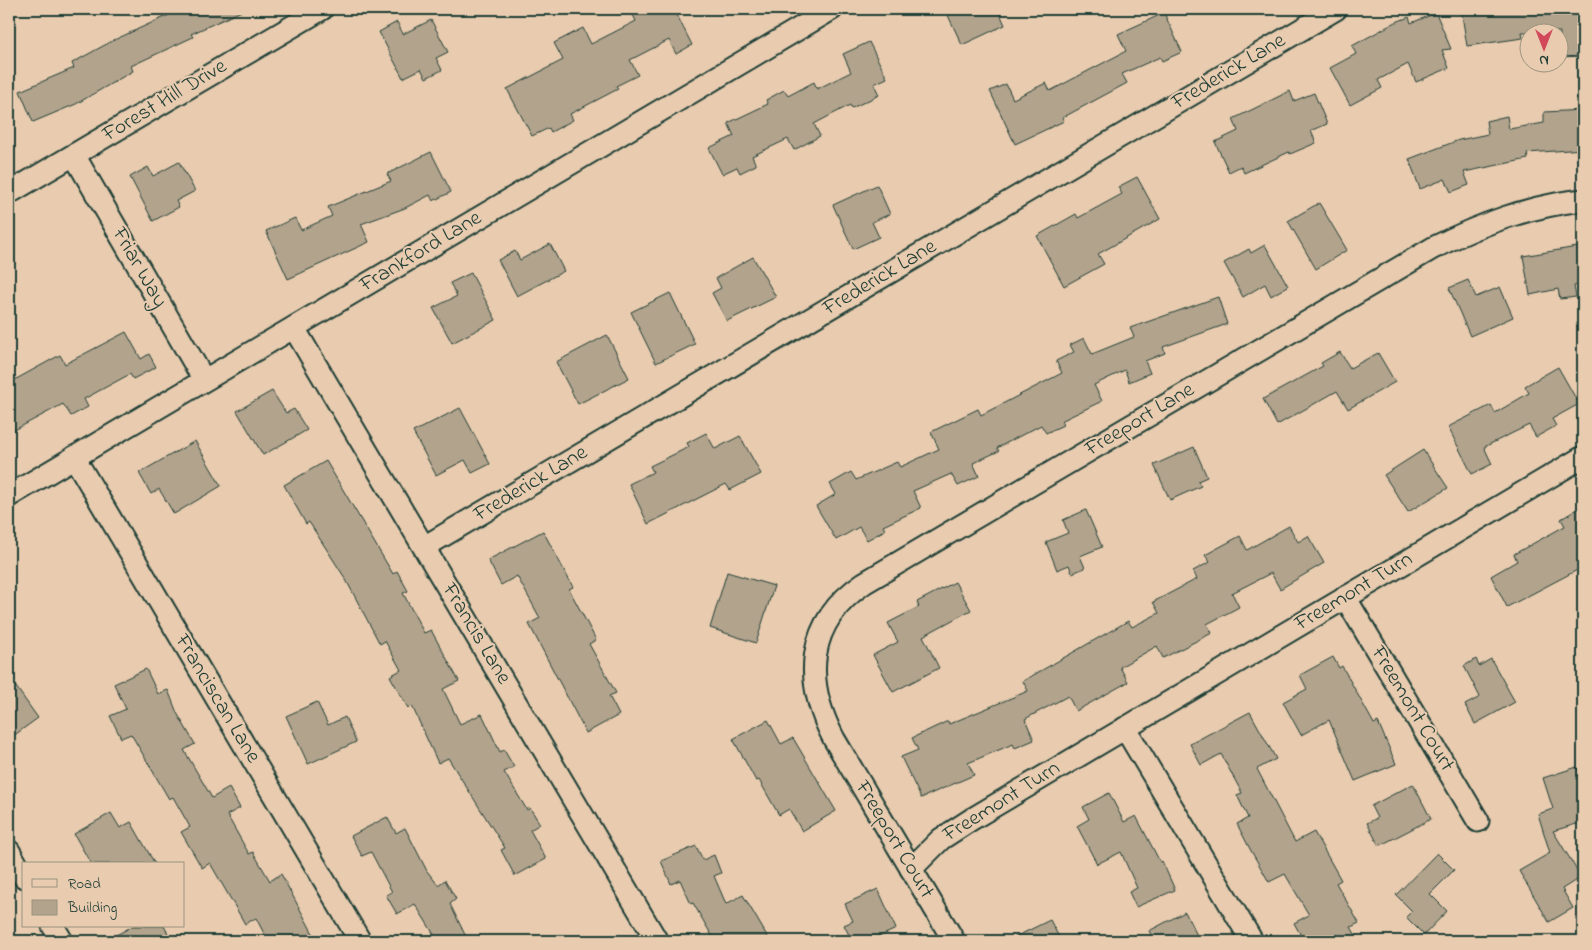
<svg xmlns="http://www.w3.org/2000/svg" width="1592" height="950" font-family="'Indie Flower',sans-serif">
  <rect width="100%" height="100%" fill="#e9ccb0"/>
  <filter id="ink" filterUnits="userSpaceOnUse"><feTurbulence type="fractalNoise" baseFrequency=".02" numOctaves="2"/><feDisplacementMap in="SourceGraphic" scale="10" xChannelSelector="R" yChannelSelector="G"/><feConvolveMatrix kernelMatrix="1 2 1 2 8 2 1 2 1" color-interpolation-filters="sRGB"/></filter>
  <g filter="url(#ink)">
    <g fill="#b2a38d" stroke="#1f3d34">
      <polygon points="182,9 246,9 191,34 193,37 131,66 133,71 76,104 33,122 20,91 74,68 72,63 114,40"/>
      <polygon points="630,9 674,9 692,45 676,54 669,40 630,60 638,75 616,86 618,89 570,114 573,120 551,132 549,128 532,136 507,89 563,60 554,43 583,28 591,44 636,21"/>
      <polygon points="945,9 998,9 1005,25 962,45"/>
      <polygon points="1461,9 1583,9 1583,56 1560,57 1560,32 1522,32 1523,38 1467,46"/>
      <polygon points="1164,13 1182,52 1162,61 1160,57 1122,74 1127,83 1062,118 1064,121 1015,144 990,91 1006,84 1013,99 1046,83 1050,91 1126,51 1118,34"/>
      <polygon points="1436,13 1451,49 1442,50 1449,68 1416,82 1408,64 1378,80 1382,88 1350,105 1330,68 1356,54 1352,46 1396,22 1409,17 1411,23"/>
      <polygon points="431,20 448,52 436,58 442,70 426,78 421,69 403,78 379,32 397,22 403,34"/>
      <polygon points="869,42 887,78 874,84 879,95 852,108 850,105 814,124 820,136 794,150 788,139 752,156 756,165 740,173 737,167 722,174 709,148 734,136 728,123 768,104 766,100 784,90 788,96 814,82 817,89 851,72 843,54"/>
      <polygon points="1290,91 1294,101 1314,93 1327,124 1311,131 1316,143 1290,154 1289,152 1244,173 1241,166 1229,172 1215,142 1238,131 1233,119"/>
      <polygon points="1583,110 1583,149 1527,153 1528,159 1464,172 1469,185 1451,192 1445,179 1420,189 1409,159 1459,140 1488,134 1486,121 1507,116 1509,129 1544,123 1544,112"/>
      <polygon points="431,152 451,192 433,201 430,195 405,208 361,224 369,242 288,279 266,231 295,218 301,230 332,216 328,207 391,181 387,174"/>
      <polygon points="179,162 195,191 176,201 179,207 153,221 130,177 148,167 153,176"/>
      <polygon points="1137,177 1160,219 1098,254 1104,264 1064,286 1037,236 1076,214 1078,218 1122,194 1118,187"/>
      <polygon points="877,185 890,214 872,222 879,237 853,249 833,205"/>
      <polygon points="1319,203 1347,250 1316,269 1288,221"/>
      <polygon points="550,244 564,271 517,296 498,260 515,251 520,260"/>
      <polygon points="1265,245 1288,286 1271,296 1265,284 1243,297 1224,263 1249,249 1251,253"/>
      <polygon points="1577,247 1583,284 1574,286 1576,297 1560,299 1558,289 1530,295 1523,256"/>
      <polygon points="753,257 776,297 727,321 712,293 721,288 716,278"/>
      <polygon points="471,273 496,320 452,343 433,308 457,296 450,283"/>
      <polygon points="1468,280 1476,297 1500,287 1513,317 1470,336 1449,288"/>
      <polygon points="670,293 695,344 656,363 631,312"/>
      <polygon points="1218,297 1227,324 1163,347 1165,353 1145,361 1150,373 1129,382 1125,370 1094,385 1102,401 1061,421 1063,425 1046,433 1041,425 997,448 999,451 973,463 979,476 958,486 951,474 913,491 921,508 883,526 885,530 867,540 859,527 836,540 816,506 836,494 830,484 851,472 856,480 897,462 900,467 939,449 931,432 978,409 981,415 1062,373 1056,361 1074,352 1070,345 1084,338 1092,354 1134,337 1130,328"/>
      <polygon points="126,332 141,359 149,354 156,367 133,379 130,374 84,399 88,407 71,416 63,404 9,433 9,383 60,355 65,364"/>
      <polygon points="607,335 629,378 578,404 556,362"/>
      <polygon points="1340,352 1350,368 1378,353 1395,382 1348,409 1337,391 1277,425 1263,399 1323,366 1321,363"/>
      <polygon points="1558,367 1579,404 1552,419 1556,426 1536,437 1529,425 1484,447 1492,464 1472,474 1448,427 1491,405 1495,413 1529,393 1525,386"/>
      <polygon points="272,391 286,413 294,409 307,430 263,455 237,411"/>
      <polygon points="460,408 490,464 472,473 465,460 436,475 413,432"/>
      <polygon points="706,433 715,449 740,436 761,474 730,490 726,484 648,524 629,484 653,472 650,466 689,447 687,443"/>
      <polygon points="195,441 221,486 174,514 159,489 151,494 139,473"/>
      <polygon points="1194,447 1207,477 1198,481 1201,486 1170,500 1154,465"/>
      <polygon points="1423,450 1448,488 1408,512 1384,475"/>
      <polygon points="326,461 393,574 397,571 408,591 403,593 424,633 431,630 459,681 443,689 460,724 482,714 500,752 504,750 514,767 504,772 527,810 530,808 540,824 530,830 546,859 515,876 501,850 505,848 448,758 438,763 412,706 408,708 390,676 401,670 385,641 380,644 345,578 309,522 306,524 284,485"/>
      <polygon points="1583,506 1583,567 1507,607 1491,576 1517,561 1514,554 1565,526 1561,519"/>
      <polygon points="1086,510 1102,547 1080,556 1085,568 1072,573 1069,565 1057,570 1046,542 1068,533 1063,520"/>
      <polygon points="1289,526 1298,542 1308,536 1324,563 1280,589 1271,573 1232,593 1239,607 1207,624 1212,633 1163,658 1157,646 1120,667 1128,682 1076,711 1068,696 1025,719 1034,740 1015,748 1013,744 968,763 974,775 921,798 901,757 918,750 912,738 948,721 949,724 1028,691 1023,681 1128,621 1132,627 1159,613 1153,602 1197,579 1193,571 1210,562 1205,555 1240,536 1247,550"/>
      <polygon points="543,531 573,587 569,589 596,640 589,644 616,693 609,696 619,715 586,733 529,624 540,618 517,576 501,585 488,560"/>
      <polygon points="727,572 774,586 756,643 710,628"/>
      <polygon points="955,582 971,610 923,636 939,668 893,692 873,655 898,642 888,623 919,607 917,602"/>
      <polygon points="1333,657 1339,668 1342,666 1374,724 1378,722 1396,764 1355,781 1329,720 1301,735 1283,702 1307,689 1300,675"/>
      <polygon points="1476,659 1479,666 1491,659 1515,702 1475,724 1465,705 1480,697 1464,666"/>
      <polygon points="146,669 158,694 168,690 177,713 195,744 184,750 212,798 229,788 240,808 227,815 249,854 253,852 270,881 281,874 317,941 268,941 256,918 245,924 210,863 202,868 181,832 190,827 173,797 169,799 131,734 121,738 110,716 126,709 114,684"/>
      <polygon points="9,677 38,718 9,739"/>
      <polygon points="317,702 328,725 345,717 356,742 308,764 286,716"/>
      <polygon points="1250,712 1276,759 1257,769 1295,842 1314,832 1341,880 1336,883 1359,923 1351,927 1359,941 1304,941 1294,923 1309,915 1285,874 1269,882 1250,849 1237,824 1248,818 1237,795 1242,793 1221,754 1201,765 1190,744"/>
      <polygon points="768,720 781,744 793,738 836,811 802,831 789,809 779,815 759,780 756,781 733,739"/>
      <polygon points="1577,767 1583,786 1583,822 1553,831 1581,877 1562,889 1573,908 1549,922 1519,871 1550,853 1538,814 1553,809 1543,778"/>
      <polygon points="1413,784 1431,819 1379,846 1367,823 1377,818 1371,806"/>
      <polygon points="1109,793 1124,822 1136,816 1160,862 1162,861 1175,890 1136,907 1129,892 1137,888 1121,852 1097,864 1077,826 1089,819 1083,807"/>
      <polygon points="111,813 120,828 131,822 155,864 91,864 74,834"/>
      <polygon points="387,817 396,833 405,828 427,871 438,885 445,880 456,899 450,904 468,941 438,941 415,904 397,914 386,895 392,892 371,852 362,856 351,836"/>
      <polygon points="696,846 703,860 714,855 721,873 714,876 726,904 743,895 770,941 715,941 693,903 691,904 680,880 671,884 661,861"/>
      <polygon points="1437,853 1454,870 1430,894 1447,911 1424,935 1406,917 1412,911 1396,895"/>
      <polygon points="878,889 896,929 870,941 866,941 864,936 852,941 844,925 853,921 845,904"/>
      <polygon points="1185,912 1200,941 1155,941 1149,931"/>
      <polygon points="1050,920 1061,941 1007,941"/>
      <polygon points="133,926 164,926 172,941 105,941"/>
    </g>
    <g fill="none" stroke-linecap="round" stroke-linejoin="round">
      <defs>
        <g id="minor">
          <polyline points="74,155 204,380"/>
          <polyline points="9,193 322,9"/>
          <polyline points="294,328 657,941"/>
          <polyline points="74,457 360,941"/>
          <polyline points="9,496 832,9"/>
          <polyline points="424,547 1336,9"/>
          <polyline points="1345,597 1478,821"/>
          <polyline points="1125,728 1252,941"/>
          <polyline points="9,851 24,877"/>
          <polyline points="911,869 941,839 972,819 1583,457"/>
          <polyline points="53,926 62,941"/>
          <path d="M954,941l-120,-202c-31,-59 -28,-116 30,-156l569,-335c48,-24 96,-42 150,-48"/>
        </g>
      </defs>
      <use href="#minor" stroke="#1f3d34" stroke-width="25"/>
      <use href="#minor" stroke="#e9ccb0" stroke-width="21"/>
    </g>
  </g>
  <g text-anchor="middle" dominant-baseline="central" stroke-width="4" stroke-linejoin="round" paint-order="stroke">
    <g font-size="22" fill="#1f3d34" stroke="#e9ccb0">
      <text transform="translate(1229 72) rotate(-31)">Frederick Lane</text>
      <text transform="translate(165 101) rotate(-31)">Forest Hill Drive</text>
      <text transform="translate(421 252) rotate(-31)">Frankford Lane</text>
      <text transform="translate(139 268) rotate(60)">Friar Way</text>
      <text transform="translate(880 278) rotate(-31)">Frederick Lane</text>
      <text transform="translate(1140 420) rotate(-31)">Freeport Lane</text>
      <text transform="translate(531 484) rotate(-31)">Frederick Lane</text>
      <text transform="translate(1354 592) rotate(-31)">Freemont Turn</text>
      <text transform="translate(476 634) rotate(59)">Francis Lane</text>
      <text transform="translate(217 699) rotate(59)">Franciscan Lane</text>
      <text transform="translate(1412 709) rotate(59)">Freemont Court</text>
      <text transform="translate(1002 802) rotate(-32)">Freemont Turn</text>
      <text transform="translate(894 840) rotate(59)">Freeport Court</text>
    </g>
  </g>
  <rect width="1592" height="950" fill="none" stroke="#e9ccb0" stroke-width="30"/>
  <rect x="15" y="15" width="1562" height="920" fill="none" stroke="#1f3d34" stroke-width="2" filter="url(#ink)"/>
  <rect x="22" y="862" width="162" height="65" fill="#e9ccb0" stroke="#98937e"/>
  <rect x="32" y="879" width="25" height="8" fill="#e9ccb0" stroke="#98937e"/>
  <text x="68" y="888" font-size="15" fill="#1f3d34">Road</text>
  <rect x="32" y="900" width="25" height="15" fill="#b2a38d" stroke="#98937e"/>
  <text x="68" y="912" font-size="15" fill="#1f3d34">Building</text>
  <g transform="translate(1544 48) rotate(180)"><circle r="24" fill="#e9ccb0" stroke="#98937e"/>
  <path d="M0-4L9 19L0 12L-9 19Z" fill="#d1495b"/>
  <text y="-8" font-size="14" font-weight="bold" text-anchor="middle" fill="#1f3d34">N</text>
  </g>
</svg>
